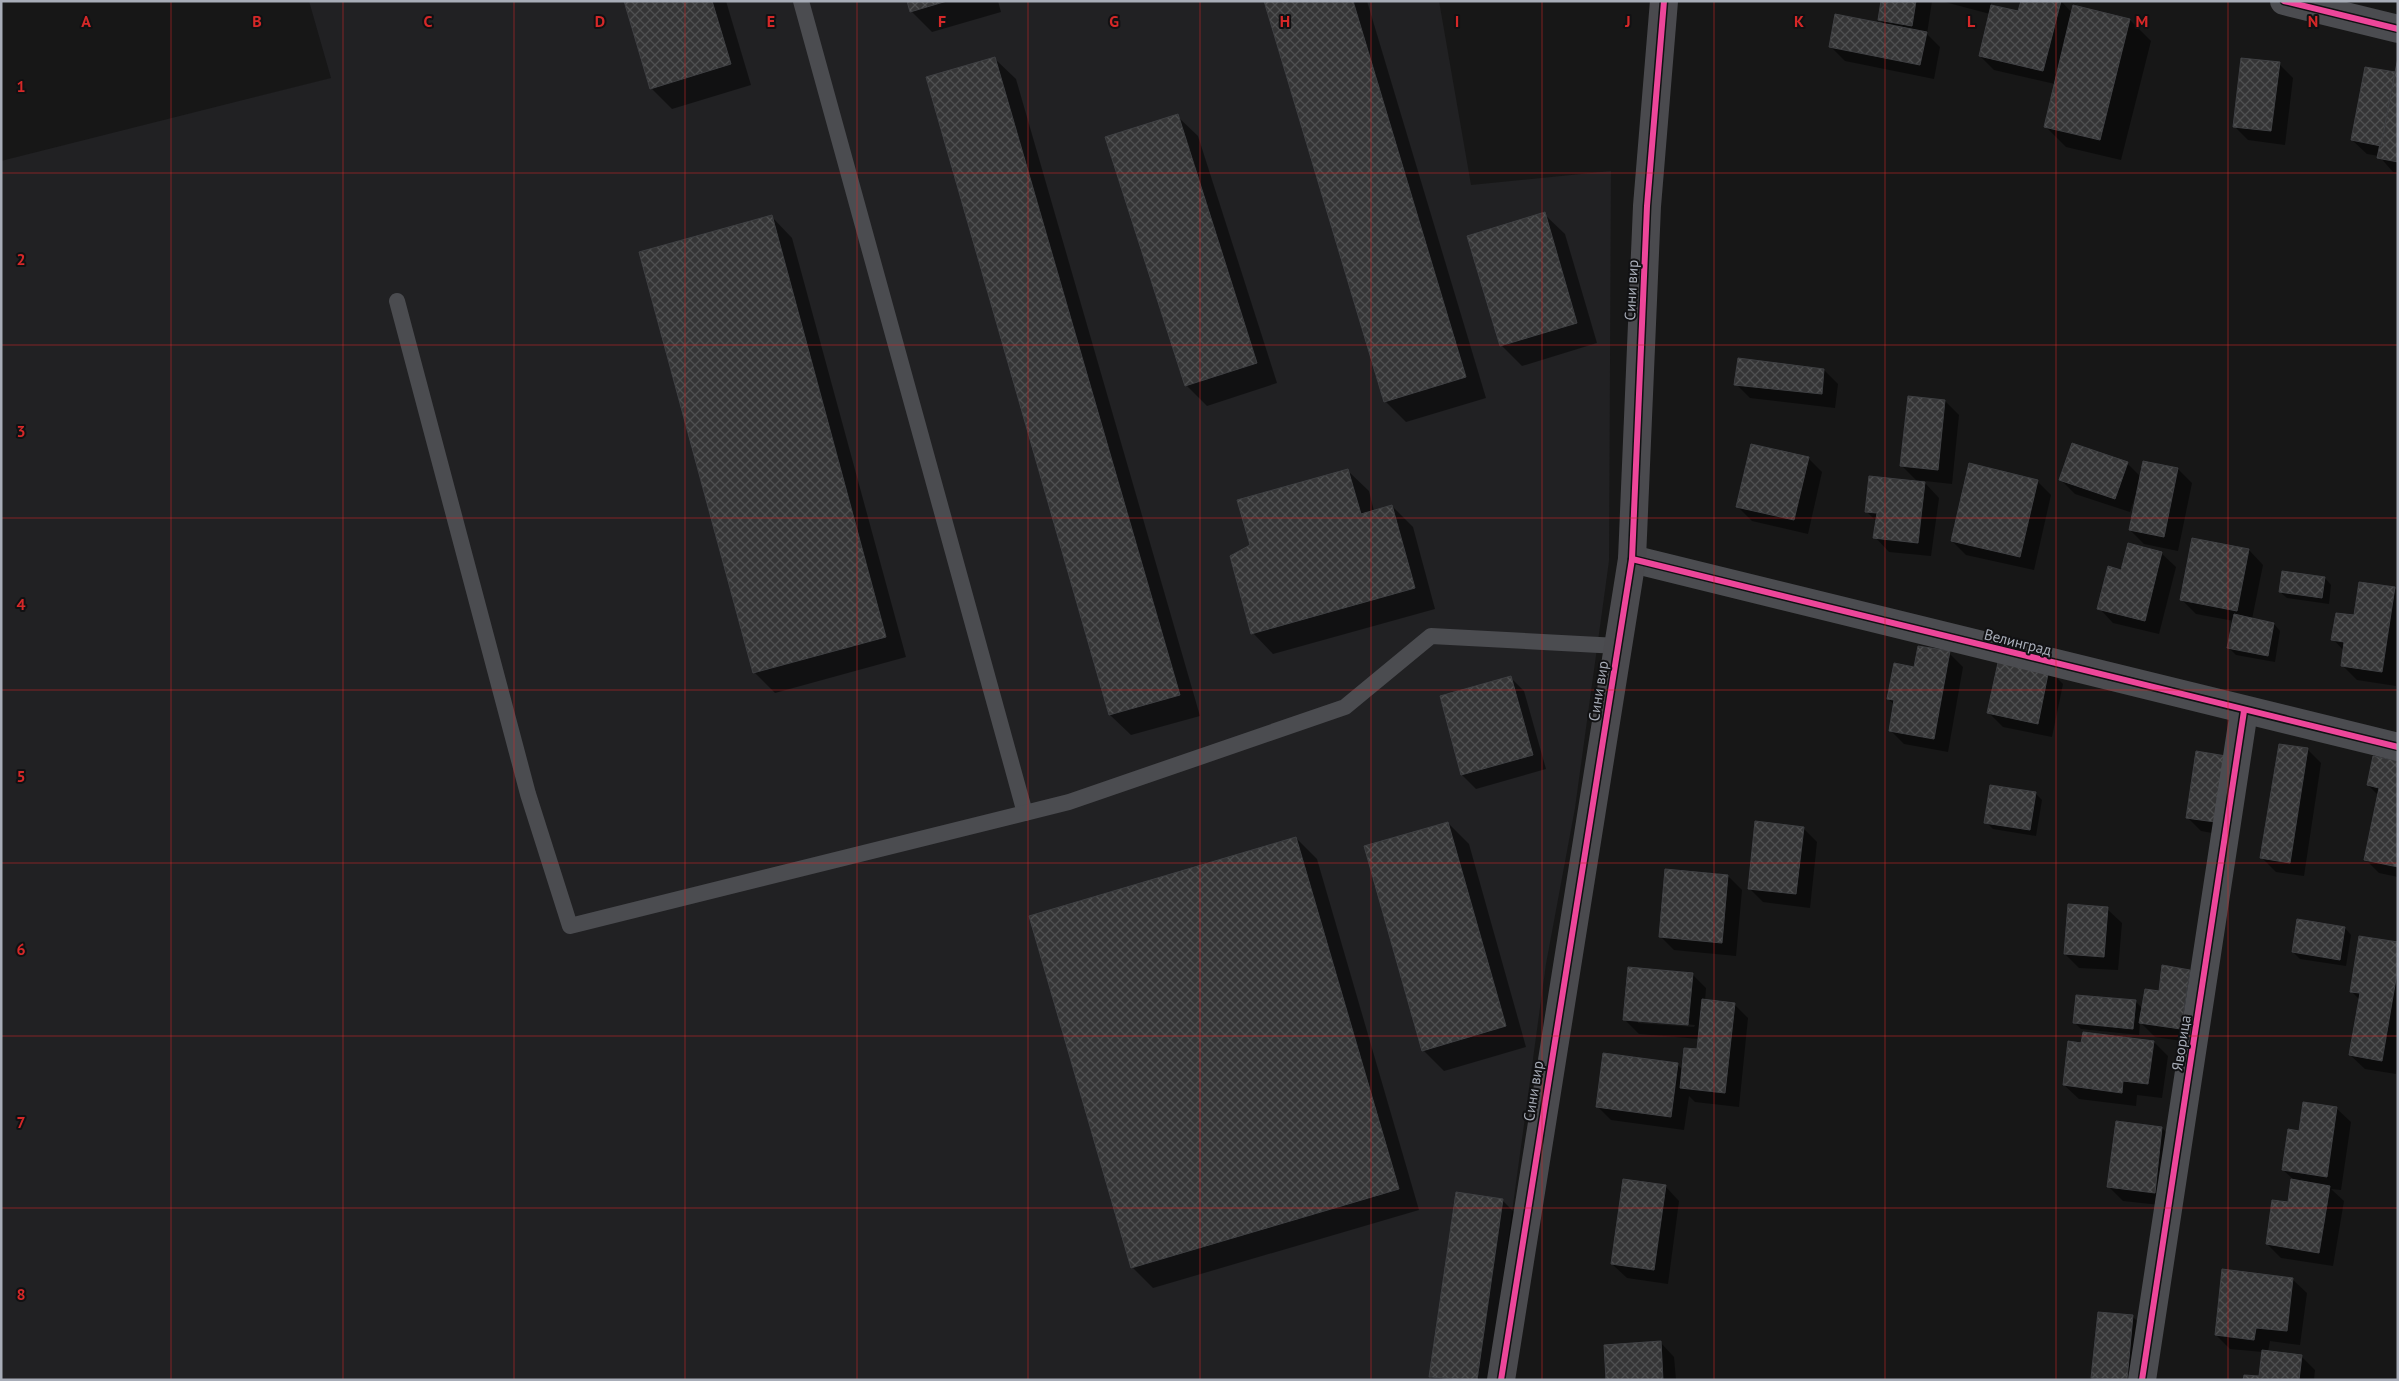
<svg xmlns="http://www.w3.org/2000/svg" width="2399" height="1381" font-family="'PT Sans',sans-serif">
  <defs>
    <pattern id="building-cross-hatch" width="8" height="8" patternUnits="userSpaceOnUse" patternTransform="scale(1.25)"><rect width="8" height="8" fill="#353536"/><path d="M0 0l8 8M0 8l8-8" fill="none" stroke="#4f5051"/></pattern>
  </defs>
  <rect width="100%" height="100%" fill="#171717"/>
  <polygon fill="#212123" points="309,1 1439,1 1471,185 1611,171 1609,561 1575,808 1546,964 1489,1380 1,1380 1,161 331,78"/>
  <g fill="#0007" fill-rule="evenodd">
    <polygon points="625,1 726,1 751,85 672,109 651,88"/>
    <polygon points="908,1 998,1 1001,12 932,32 911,11"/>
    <polygon points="1266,1 1367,1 1486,398 1406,422 1385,401"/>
    <polygon points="1883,1 1932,1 1927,34 1940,47 1934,79 1845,61 1831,47 1885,25 1880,20"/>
    <polygon points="1941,1 1992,1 1990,6 2019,13 2061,1 2072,13 2074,6 2130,20 2151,41 2121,160 2066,147 2045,126 2055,84 1994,70 1980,56 1990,14"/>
    <polygon points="995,59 1016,79 1200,716 1131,735 1110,715"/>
    <polygon points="2279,64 2293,78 2285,145 2248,140 2234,126"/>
    <polygon points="2398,65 2398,173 2393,172 2379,156 2367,154 2352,140 2366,68 2396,74"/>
    <polygon points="1177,116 1198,136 1277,383 1207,406 1186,385"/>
    <polygon points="1544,214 1565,234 1597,343 1522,366 1501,345"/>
    <polygon points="772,217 792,238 906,657 775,693 754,672"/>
    <polygon points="1824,370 1838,384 1835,408 1750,398 1736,384"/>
    <polygon points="1945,401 1959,415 1952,484 1916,480 1902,466"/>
    <polygon points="1808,458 1822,472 1808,534 1752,521 1738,507"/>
    <polygon points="2127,463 2141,477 2178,469 2192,483 2178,551 2144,544 2130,530 2137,494 2136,494 2130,512 2075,494 2061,480"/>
    <polygon points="1348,471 1369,491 1374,511 1392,506 1413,527 1435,609 1273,654 1253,633 1252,546"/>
    <polygon points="2037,481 2051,495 2034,570 1966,555 1952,541"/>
    <polygon points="1925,483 1939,498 1931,556 1889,552 1875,537 1877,522 1866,511"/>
    <polygon points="2249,550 2263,565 2252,619 2274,624 2280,631 2275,662 2236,655 2229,648 2234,621 2196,614 2182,600"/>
    <polygon points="2161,553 2176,567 2159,634 2113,623 2099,608 2122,571"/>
    <polygon points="2325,578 2331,585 2329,604 2287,598 2280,592"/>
    <polygon points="2394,588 2398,591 2396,686 2357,680 2343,666 2344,651 2333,639 2355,617"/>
    <polygon points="1949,653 1963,667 1948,752 1904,744 1890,730 1894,704 1888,699 1915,669"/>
    <polygon points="2049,670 2063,684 2052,737 2003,727 1989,713"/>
    <polygon points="1510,677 1524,691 1546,769 1476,789 1462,775 1441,697"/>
    <polygon points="2307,749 2321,763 2304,876 2276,872 2262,858"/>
    <polygon points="2197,752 2229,836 2201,831 2187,817"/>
    <polygon points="2398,762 2398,877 2379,873 2365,859 2378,795 2368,785"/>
    <polygon points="2035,793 2042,800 2036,836 1993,829 1986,822"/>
    <polygon points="1448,823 1469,844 1526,1047 1444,1071 1423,1050"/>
    <polygon points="1803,828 1817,842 1810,908 1763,902 1749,888"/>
    <polygon points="1296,838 1317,859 1419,1210 1153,1288 1132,1267"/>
    <polygon points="1728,876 1742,890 1736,956 1674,950 1660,936"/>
    <polygon points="2107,909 2122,923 2118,970 2079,968 2065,954"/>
    <polygon points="2345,928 2351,935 2346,966 2300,959 2293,952"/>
    <polygon points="2398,944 2398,1063 2396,1074 2365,1069 2350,1055 2360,1000 2351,991"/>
    <polygon points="2190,971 2204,985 2195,1043 2155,1037 2140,1022 2139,1035 2081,1029 2074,1022 2135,1001 2143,1009 2160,992"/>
    <path d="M1692,974l14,14 -1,13 29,3 14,14 -9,89 -44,-5 -6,-6 -5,34 -73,-10 -14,-14 80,-42 6,6 15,-19 2,-12 -61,-5 -14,-14zM1638,1020l57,5 -1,2 -56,-4z"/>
    <polygon points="2154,1042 2168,1056 2162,1098 2137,1095 2136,1106 2079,1099 2064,1085 2082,1044"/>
    <polygon points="2336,1108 2351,1122 2341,1190 2331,1189 2344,1201 2333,1266 2281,1258 2267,1244 2289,1204 2293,1179 2283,1170 2300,1132"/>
    <polygon points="2162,1128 2176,1142 2169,1206 2123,1201 2109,1187"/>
    <polygon points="1665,1186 1679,1201 1668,1284 1627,1278 1612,1264"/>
    <polygon points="1502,1200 1523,1221 1500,1380 1433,1380 1430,1377"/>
    <polygon points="2292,1279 2307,1293 2300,1345 2270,1341 2268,1352 2301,1356 2315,1370 2314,1380 2245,1380 2260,1378 2263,1352 2230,1349 2216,1335"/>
    <polygon points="2133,1317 2147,1331 2142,1380 2095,1380 2093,1377"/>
    <polygon points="1660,1342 1674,1357 1676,1380 1608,1380"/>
  </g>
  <g fill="url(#building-cross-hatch)" stroke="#3f4043">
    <polygon points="624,1 712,1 731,64 650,89"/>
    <polygon points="907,1 947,1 910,12"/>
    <polygon points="1264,1 1353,1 1466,377 1384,402"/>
    <polygon points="1881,1 1916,1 1912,26 1878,20"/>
    <polygon points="2021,1 2061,1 2043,71 1979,56 1991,5 2018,11"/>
    <polygon points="2073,5 2130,19 2100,140 2044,127"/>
    <polygon points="1835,14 1927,32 1920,65 1829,47"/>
    <polygon points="995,57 1180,695 1109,715 926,77"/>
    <polygon points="2241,58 2280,62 2271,131 2233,127"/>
    <polygon points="2398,58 2398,162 2377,158"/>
    <polygon points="2365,67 2395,72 2381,146 2351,140"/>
    <polygon points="1178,114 1257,363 1185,386 1105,137"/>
    <polygon points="1545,212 1577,323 1500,346 1467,236"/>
    <polygon points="772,215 886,637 753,673 639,252"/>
    <polygon points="1738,358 1824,369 1822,394 1734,385"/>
    <polygon points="1908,396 1945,400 1938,470 1900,466"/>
    <polygon points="2072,443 2128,462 2115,499 2059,480"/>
    <polygon points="1751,444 1809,457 1794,520 1736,507"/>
    <polygon points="2143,461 2178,468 2164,537 2129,530"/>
    <polygon points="1969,463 2038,480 2020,557 1951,541"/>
    <polygon points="1348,469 1361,514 1392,505 1415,588 1251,634 1230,556 1250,545 1237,500"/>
    <polygon points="1869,476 1925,482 1918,543 1873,538 1877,513 1865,512"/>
    <polygon points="2192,538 2249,549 2237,611 2180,600"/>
    <polygon points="2128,543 2162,552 2145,621 2097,609 2108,566 2121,570"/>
    <polygon points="2282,571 2325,577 2322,598 2279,592"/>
    <polygon points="2359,582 2395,587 2382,672 2341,666 2344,642 2331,640 2336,613 2354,615"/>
    <polygon points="2234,614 2274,623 2268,656 2227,648"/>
    <polygon points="1918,646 1950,651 1934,739 1889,731 1894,700 1887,699 1894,663 1914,667"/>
    <polygon points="1999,658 2049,669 2038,724 1987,713"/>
    <polygon points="1511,676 1533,755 1461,775 1440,696"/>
    <polygon points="2279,744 2308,748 2290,863 2260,858"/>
    <polygon points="2196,751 2226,756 2215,822 2186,818"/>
    <polygon points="2373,756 2398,761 2398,867 2364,860 2379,788 2367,785"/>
    <polygon points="1990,785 2036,792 2030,830 1984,823"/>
    <polygon points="1755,821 1804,827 1796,894 1748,889"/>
    <polygon points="1448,822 1506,1026 1422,1051 1364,846"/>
    <polygon points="1296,837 1399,1189 1131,1268 1029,916"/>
    <polygon points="1665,869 1728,875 1722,943 1659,937"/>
    <polygon points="2068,904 2108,907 2104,957 2064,954"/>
    <polygon points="2297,919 2345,927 2340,960 2292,952"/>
    <polygon points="2359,936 2398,942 2398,967 2382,1061 2349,1055 2360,993 2350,992"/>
    <polygon points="2162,965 2190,970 2181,1029 2139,1023 2145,989 2159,991"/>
    <polygon points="1628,967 1693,973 1688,1025 1623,1020"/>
    <polygon points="2076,995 2136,1000 2133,1029 2073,1023"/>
    <polygon points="1702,999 1735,1003 1725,1093 1680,1088 1684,1048 1697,1049"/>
    <polygon points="2083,1032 2154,1041 2148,1084 2123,1081 2122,1093 2063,1085 2068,1041 2081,1043"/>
    <polygon points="1603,1053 1678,1063 1671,1117 1596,1107"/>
    <polygon points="2303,1102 2337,1107 2327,1177 2282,1170 2288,1129 2299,1131"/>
    <polygon points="2116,1121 2162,1127 2155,1193 2107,1187"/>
    <polygon points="1623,1179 1666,1185 1654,1270 1611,1264"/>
    <polygon points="2291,1179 2330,1186 2319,1253 2266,1244 2272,1200 2288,1202"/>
    <polygon points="1456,1192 1503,1199 1477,1380 1429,1377"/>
    <polygon points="2222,1269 2293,1278 2287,1331 2256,1328 2254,1340 2215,1335"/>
    <polygon points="2098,1312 2133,1315 2127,1380 2091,1378"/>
    <polygon points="1661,1341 1663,1380 1606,1380 1604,1345"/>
    <polygon points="2262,1350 2302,1355 2299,1380 2243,1380 2244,1375 2259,1376"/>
  </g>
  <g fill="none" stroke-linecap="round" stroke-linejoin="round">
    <g stroke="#4b4c50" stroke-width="16">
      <polyline points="801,1 1025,813"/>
      <polyline points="397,301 528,794 570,926 1069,802 1345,707 1431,636 1618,646"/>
    </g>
    <g stroke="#4b4c50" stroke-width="28">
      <polyline points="2284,1 2398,29"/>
      <polyline points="1632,559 2398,747"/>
      <polyline points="2142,1380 2244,711"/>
    </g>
    <polyline stroke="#4a4a4e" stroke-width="28" points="1501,1380 1632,559 1647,206 1664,1"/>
    <defs>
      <g id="cycleway">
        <polyline points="2284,1 2398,29"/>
        <polyline points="1632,559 2398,747"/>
        <polyline points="1501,1380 1632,559 1647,206 1664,1"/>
        <polyline points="2142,1380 2244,711"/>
      </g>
    </defs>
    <use href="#cycleway" stroke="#111113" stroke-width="9"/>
    <use href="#cycleway" stroke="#ed469a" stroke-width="6"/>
  </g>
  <path fill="none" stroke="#d62828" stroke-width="1" stroke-opacity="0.55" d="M171,1v1379M343,1v1379M514,1v1379M685,1v1379M857,1v1379M1028,1v1379M1200,1v1379M1371,1v1379M1542,1v1379M1714,1v1379M1885,1v1379M2056,1v1379M2228,1v1379M1,173h2397M1,345h2397M1,518h2397M1,690h2397M1,863h2397M1,1036h2397M1,1208h2397"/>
  <g text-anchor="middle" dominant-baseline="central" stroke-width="4" stroke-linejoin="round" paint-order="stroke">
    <g font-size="15" fill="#a8adb8" stroke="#111113">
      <text transform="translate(1631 290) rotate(-87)">Сини вир</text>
      <text transform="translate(2018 642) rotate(14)">Велинград</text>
      <text transform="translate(1598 691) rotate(-81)">Сини вир</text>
      <text transform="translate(2181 1043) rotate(-81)">Яворица</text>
      <text transform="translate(1533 1091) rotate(-81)">Сини вир</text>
    </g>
  </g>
  <g font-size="16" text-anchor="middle" font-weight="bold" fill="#d62828" stroke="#111113" stroke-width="4" stroke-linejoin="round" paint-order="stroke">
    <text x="86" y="27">A</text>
    <text x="257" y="27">B</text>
    <text x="428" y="27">C</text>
    <text x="600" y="27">D</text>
    <text x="771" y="27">E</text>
    <text x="942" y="27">F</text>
    <text x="1114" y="27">G</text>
    <text x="1285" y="27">H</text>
    <text x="1457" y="27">I</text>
    <text x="1628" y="27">J</text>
    <text x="1799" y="27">K</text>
    <text x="1971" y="27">L</text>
    <text x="2142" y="27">M</text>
    <text x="2313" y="27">N</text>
    <text x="21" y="92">1</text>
    <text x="21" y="265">2</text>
    <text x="21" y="437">3</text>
    <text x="21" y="610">4</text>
    <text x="21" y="782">5</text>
    <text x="21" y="955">6</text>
    <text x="21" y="1128">7</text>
    <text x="21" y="1300">8</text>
  </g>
  <rect width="2399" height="1381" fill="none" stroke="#a8adb8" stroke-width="5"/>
</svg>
